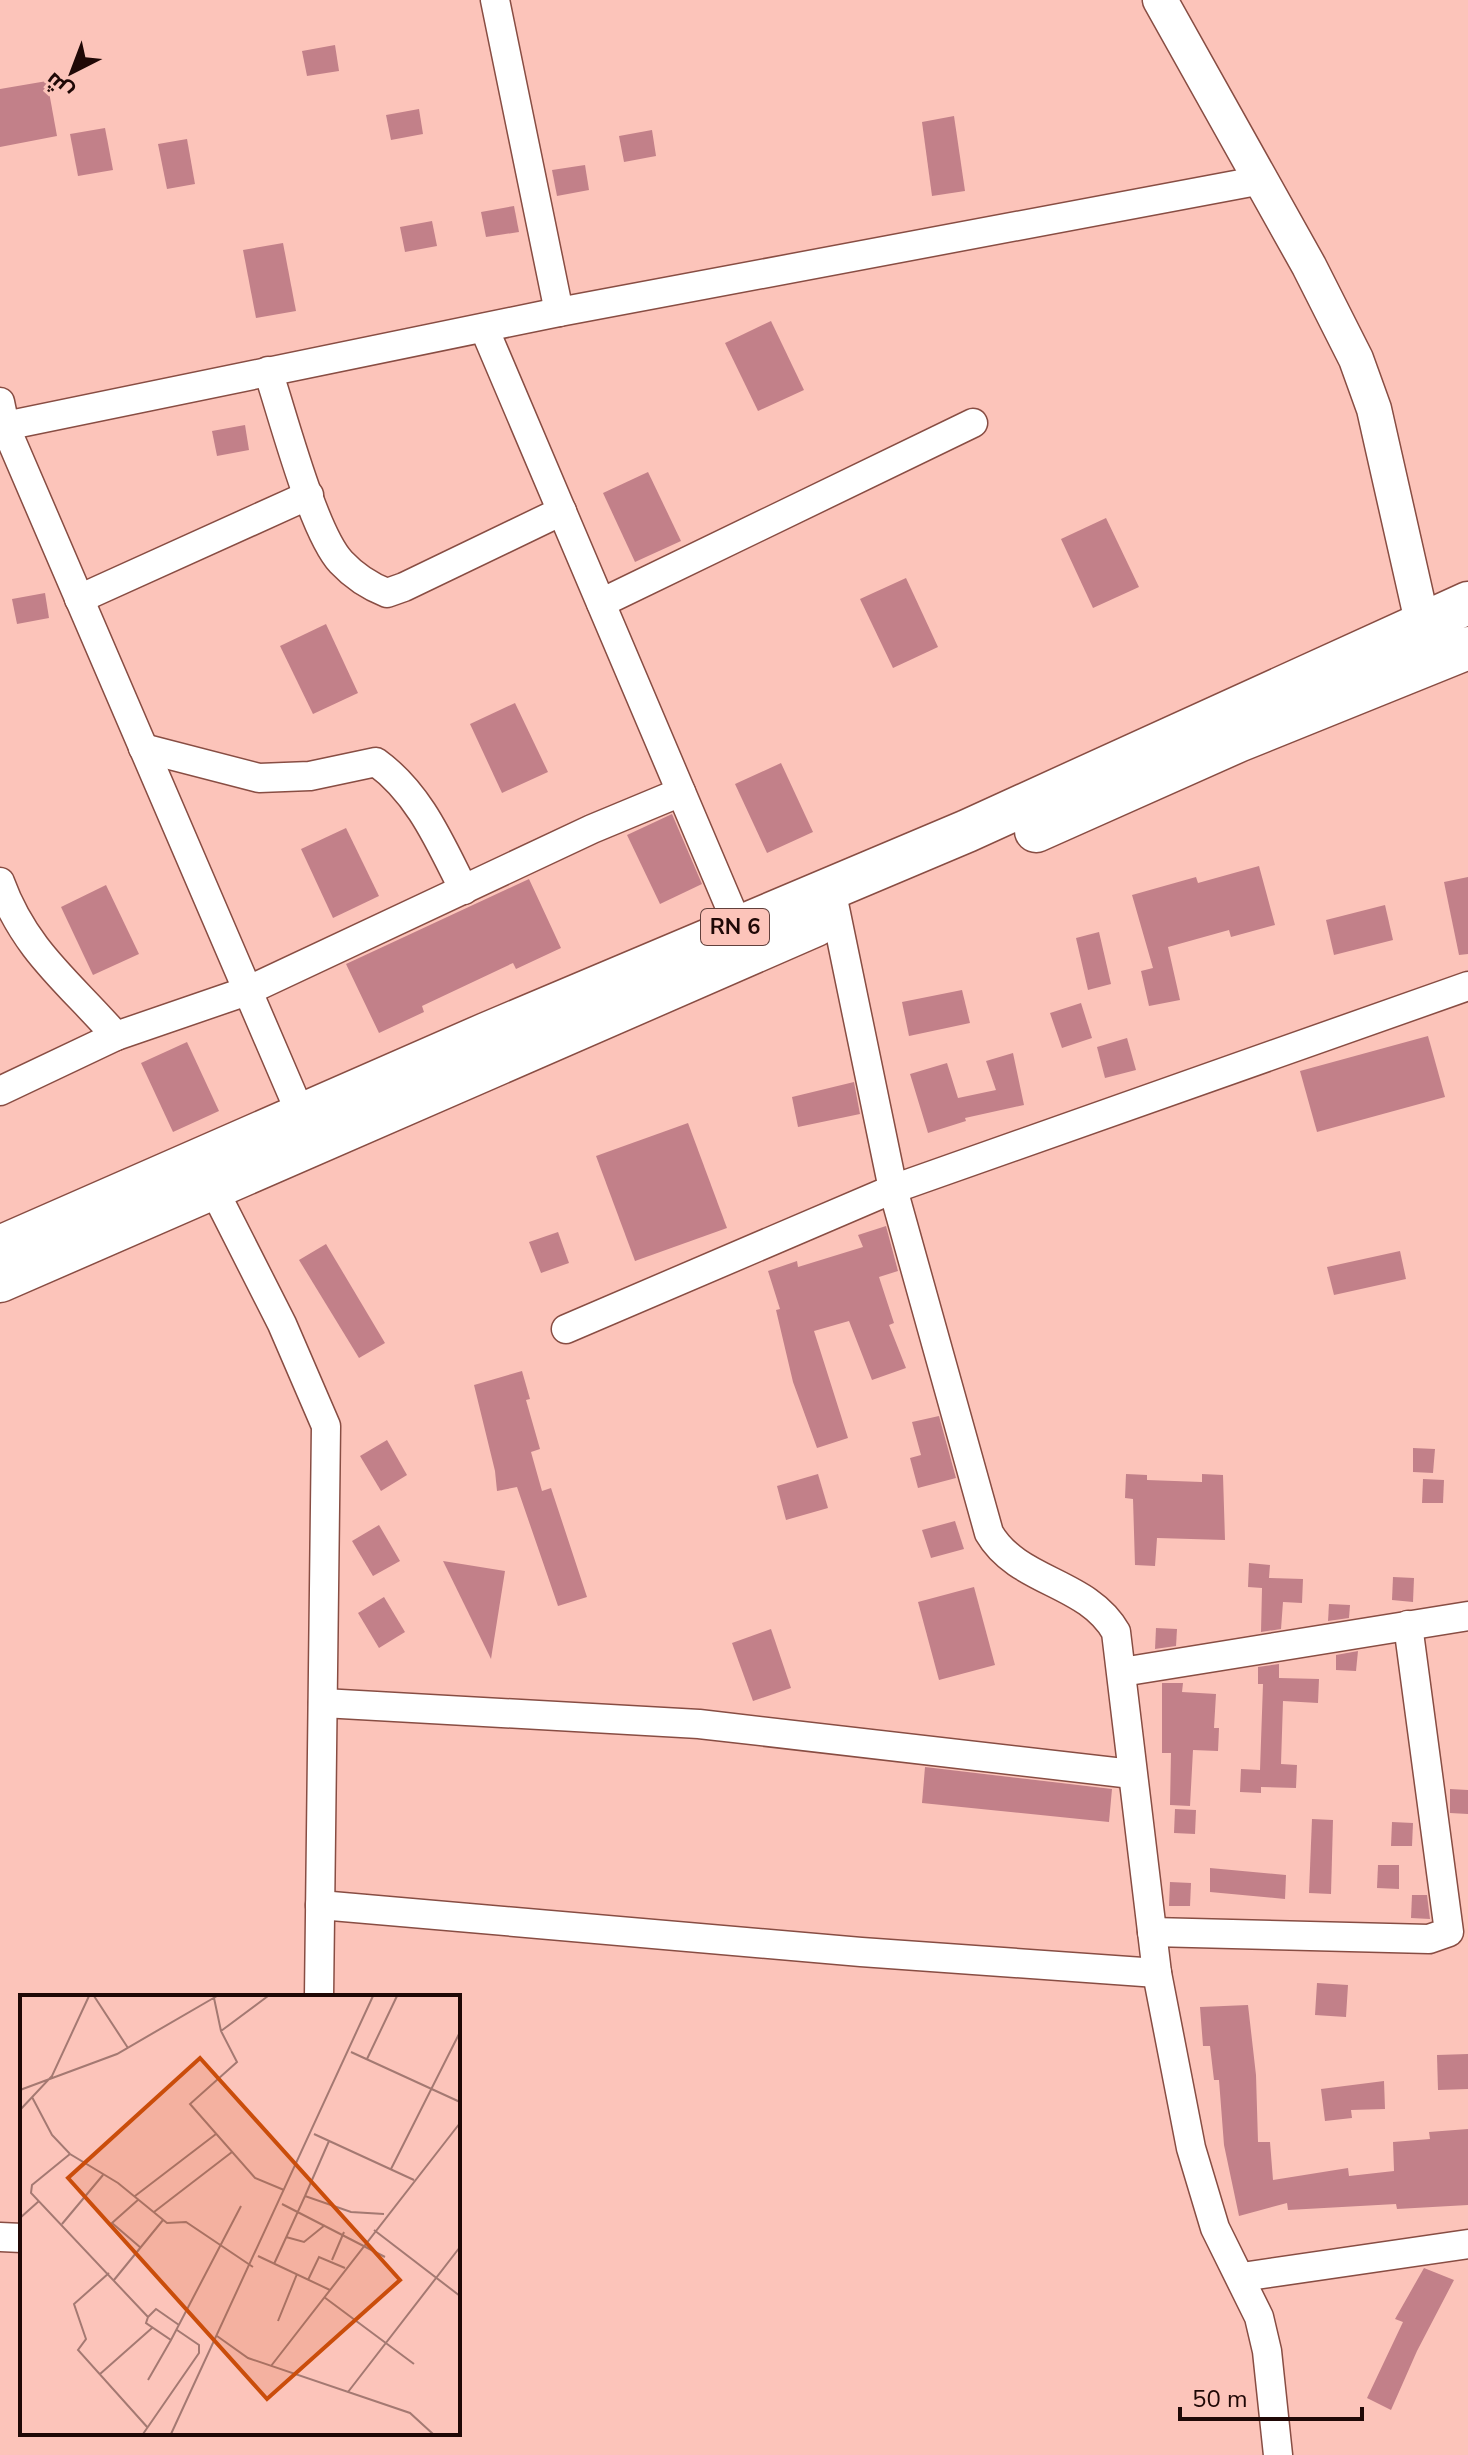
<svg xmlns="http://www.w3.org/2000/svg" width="1468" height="2455" font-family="'Nunito Sans',Cairo,sans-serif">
  <rect width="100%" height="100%" fill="#fcc4ba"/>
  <g fill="#c28089">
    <polygon points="335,45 339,71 307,76 302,51"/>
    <polygon points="47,81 57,136 0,147 0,89"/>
    <polygon points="419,109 423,134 391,140 386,115"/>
    <polygon points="954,116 965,191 932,196 922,122"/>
    <polygon points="105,128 113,170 78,176 70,134"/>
    <polygon points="652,130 656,156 624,162 619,136"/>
    <polygon points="187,139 195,184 167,189 158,144"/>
    <polygon points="585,165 589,190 557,196 552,170"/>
    <polygon points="514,206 519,232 486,237 481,212"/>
    <polygon points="432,221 437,246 405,252 400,227"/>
    <polygon points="283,243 296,311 256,318 243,250"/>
    <polygon points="771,321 804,390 758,411 725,343"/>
    <polygon points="245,425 249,450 217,456 212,431"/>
    <polygon points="648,472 681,541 635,562 603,493"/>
    <polygon points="1106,518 1139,587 1093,608 1061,539"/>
    <polygon points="906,578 938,647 893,668 860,599"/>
    <polygon points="45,593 49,618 17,624 12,599"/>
    <polygon points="326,624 358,693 313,714 280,646"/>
    <polygon points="515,703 548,772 502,793 470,724"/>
    <polygon points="781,763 813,832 767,853 735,784"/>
    <polygon points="672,814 702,884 660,904 627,835"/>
    <polygon points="346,828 379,896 333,918 301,849"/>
    <polygon points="1259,866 1275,925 1231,937 1229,930 1168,947 1180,1000 1149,1006 1141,971 1153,968 1132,895 1196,877 1198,883"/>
    <polygon points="1468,877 1468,954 1459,955 1444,882"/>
    <polygon points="529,879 561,948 516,969 513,963 422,1006 424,1012 379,1033 346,964"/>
    <polygon points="106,885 139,954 93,975 61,907"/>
    <polygon points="1385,905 1393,940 1334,955 1326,920"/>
    <polygon points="1099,932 1111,984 1088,990 1076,938"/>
    <polygon points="962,990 970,1023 909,1036 902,1002"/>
    <polygon points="1081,1003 1092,1038 1062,1048 1050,1013"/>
    <polygon points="1428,1036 1445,1097 1317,1132 1300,1071"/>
    <polygon points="1127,1038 1136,1070 1105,1078 1097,1047"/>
    <polygon points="187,1042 219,1111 173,1132 141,1063"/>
    <polygon points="1013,1053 1024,1105 965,1118 966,1121 928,1133 910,1074 947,1063 958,1098 996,1090 986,1061"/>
    <polygon points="854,1082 860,1114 798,1127 792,1097"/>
    <polygon points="688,1123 727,1228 635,1261 596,1156"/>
    <polygon points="886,1226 898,1271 879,1277 894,1323 889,1325 906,1368 872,1380 849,1321 814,1331 848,1438 817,1448 793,1382 776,1310 780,1309 768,1271 797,1261 798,1267 863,1247 858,1235"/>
    <polygon points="558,1232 569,1263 541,1273 529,1242"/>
    <polygon points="326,1244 385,1343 359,1358 299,1260"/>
    <polygon points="1400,1251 1406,1279 1334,1295 1327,1267"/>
    <polygon points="522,1371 530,1399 526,1400 540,1449 531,1452 542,1491 551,1488 587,1597 558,1606 517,1487 497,1491 495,1471 474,1385"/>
    <polygon points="939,1416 956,1478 918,1488 910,1458 921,1455 912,1422"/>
    <polygon points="387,1440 407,1475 381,1491 360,1456"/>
    <polygon points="1413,1448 1435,1449 1433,1473 1413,1472"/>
    <polygon points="818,1474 828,1508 786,1520 777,1486"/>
    <polygon points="1126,1474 1147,1475 1147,1480 1202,1482 1202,1474 1223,1475 1225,1540 1157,1538 1155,1566 1135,1565 1133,1499 1125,1498"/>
    <polygon points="1423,1479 1444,1480 1443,1503 1422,1503"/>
    <polygon points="955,1521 964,1549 931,1558 922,1530"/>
    <polygon points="379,1525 400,1561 373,1576 352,1541"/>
    <polygon points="443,1561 505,1571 491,1659"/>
    <polygon points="1249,1563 1270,1565 1269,1578 1303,1579 1302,1603 1283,1602 1281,1629 1261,1632 1262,1588 1248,1587"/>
    <polygon points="1393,1577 1414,1578 1413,1602 1392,1600"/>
    <polygon points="974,1587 995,1665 939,1680 918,1602"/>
    <polygon points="384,1597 405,1632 379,1648 358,1613"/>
    <polygon points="1329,1604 1350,1605 1349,1618 1328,1621"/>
    <polygon points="1156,1628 1177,1629 1176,1646 1155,1649"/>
    <polygon points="771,1629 791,1688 753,1701 732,1643"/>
    <polygon points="1358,1651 1356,1671 1336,1670 1336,1655"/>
    <polygon points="1279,1664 1279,1678 1319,1679 1318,1703 1283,1701 1281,1764 1297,1765 1296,1788 1261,1787 1261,1793 1240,1792 1241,1769 1260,1770 1263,1684 1258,1684 1258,1667"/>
    <polygon points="1162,1683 1183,1683 1182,1692 1216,1694 1214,1728 1219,1728 1218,1751 1193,1750 1190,1806 1170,1805 1171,1753 1162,1753"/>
    <polygon points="925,1767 1112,1789 1109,1822 922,1803"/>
    <polygon points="1450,1789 1468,1790 1468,1814 1450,1813"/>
    <polygon points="1175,1809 1196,1810 1195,1834 1174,1833"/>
    <polygon points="1312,1819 1333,1820 1331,1894 1309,1893"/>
    <polygon points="1392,1822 1413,1823 1412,1846 1391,1846"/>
    <polygon points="1378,1865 1399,1865 1399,1889 1377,1888"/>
    <polygon points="1210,1868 1286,1875 1285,1899 1210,1892"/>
    <polygon points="1170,1882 1191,1883 1190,1906 1169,1906"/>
    <polygon points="1412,1895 1427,1895 1430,1919 1411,1918"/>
    <polygon points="1317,1983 1348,1985 1346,2017 1315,2015"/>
    <polygon points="1248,2005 1256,2075 1258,2142 1270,2142 1273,2180 1348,2168 1349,2176 1394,2171 1393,2142 1430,2139 1429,2132 1468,2129 1468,2205 1397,2209 1396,2204 1288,2210 1287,2203 1239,2216 1224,2145 1219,2080 1214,2080 1210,2046 1203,2046 1200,2007"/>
    <polygon points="1468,2054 1468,2089 1438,2090 1437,2055"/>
    <polygon points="1384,2081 1385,2109 1351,2110 1352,2118 1325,2121 1321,2089"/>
    <polygon points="1424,2268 1454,2280 1417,2351 1391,2410 1367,2398 1403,2322 1395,2319"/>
  </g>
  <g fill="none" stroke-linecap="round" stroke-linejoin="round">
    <defs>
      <g id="minor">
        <polyline points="495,0 559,312"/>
        <polyline points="484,328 738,926"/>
        <path d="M268,371c15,45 45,161 73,191 14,15 28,24 46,31l17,-6 158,-76"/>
        <polyline points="0,402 5,426 302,1117"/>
        <polyline points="0,427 559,312 1262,180"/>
        <polyline points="79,599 309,495"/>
        <polyline points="601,603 973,423"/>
        <path d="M143,748l116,30 51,-2 66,-14c44,32 64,81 88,128"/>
        <path d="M0,882c25,69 70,101 116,154l131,-45 345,-162 89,-37"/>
        <path d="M831,889l62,300 96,344c29,50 98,48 127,99l41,341 34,175 24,80 44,89 8,34 11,104"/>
        <polyline points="0,1091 116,1036"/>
        <polyline points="214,1190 282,1324 326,1426 319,1997"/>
        <polyline points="566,1329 893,1189 1468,986"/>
        <polyline points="1122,1672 1468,1616"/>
        <polyline points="323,1703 699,1724 1132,1774"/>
        <polyline points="320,1905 861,1952 1157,1973"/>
        <polyline points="1152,1932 1429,1939 1449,1932 1408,1625"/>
        <polyline points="0,2237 22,2238"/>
        <polyline points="1242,2277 1468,2244"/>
      </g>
      <polyline id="tertiary" points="1160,0 1309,266 1356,359 1374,409 1428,648"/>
      <g id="primary">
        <polyline points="1036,831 1238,741 1468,648"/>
        <polyline points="0,1247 486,1034 967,831 1468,603"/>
        <polyline points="0,1281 816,925"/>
      </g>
    </defs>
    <use href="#minor" stroke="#884d43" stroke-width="31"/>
    <use href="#tertiary" stroke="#884d43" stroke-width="37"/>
    <use href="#primary" stroke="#884d43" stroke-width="45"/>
    <use href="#minor" stroke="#fff" stroke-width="28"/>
    <use href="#tertiary" stroke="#fff" stroke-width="34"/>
    <use href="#primary" stroke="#fff" stroke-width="42"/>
  </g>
  <g text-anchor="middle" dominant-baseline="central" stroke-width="7" stroke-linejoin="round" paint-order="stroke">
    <rect fill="#fcc4ba" stroke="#61403c" stroke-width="2" x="701" y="909" width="68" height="36" rx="6"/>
    <g font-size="22" font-weight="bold" fill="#1f0806">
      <text x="735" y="927">RN 6</text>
    </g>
  </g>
  <g transform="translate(20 1995)">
    <rect width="440" height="440" fill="#fcc4ba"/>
    <path fill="none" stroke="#a47972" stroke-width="2" d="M74,1l34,52M194,3l7,33 16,31 -47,42 65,74 29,12M201,36l47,-35M331,57l109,50M347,64l30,-63M0,95l97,-36 100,-58M12,102l20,38 18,19 48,29 49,40 19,-1 67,45M0,115l32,-34 37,-80M294,139l100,46M50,159l-38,31 -1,8 117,124 8,-8 23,16M371,174l69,-137M115,201l81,-62M285,201l24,-55M119,204l-27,24 29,25M262,209l103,53M134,217l78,-60M0,223l19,-17M42,229l41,-49M354,235l86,66M266,242l18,5 21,-17M238,261l72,34M312,265l12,-28M254,269l31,-68 46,16 33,2M89,278l-35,31 12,35 -8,11 70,78M94,285l49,-60M288,285l11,-23 26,11M304,302l90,67M128,322l-2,6 25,17 70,-134M258,326l19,-47M197,341l31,22 162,55 23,21M251,371l189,-243M80,379l52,-46M128,385l23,-40M328,397l112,-145M123,439l56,-81v-8l-22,-15M151,439l202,-438"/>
    <path fill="#ca4d0b" fill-opacity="0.15" stroke="#ca4d0b" stroke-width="4" d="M180,63l200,222 -133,119 -199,-221z"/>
    <rect width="440" height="440" fill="none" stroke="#1f0806" stroke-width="4"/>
  </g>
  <g transform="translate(72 72) rotate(222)" stroke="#fcc4ba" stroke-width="6" paint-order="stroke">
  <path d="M0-6L14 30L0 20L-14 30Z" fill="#1f0806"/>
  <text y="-12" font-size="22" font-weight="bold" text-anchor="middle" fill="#1f0806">ش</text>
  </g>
  <path d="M1180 2407v12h182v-12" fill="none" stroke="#1f0806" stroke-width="4"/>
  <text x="1192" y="2407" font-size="24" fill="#1f0806" stroke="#fcc4ba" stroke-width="6" paint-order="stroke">50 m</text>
</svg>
